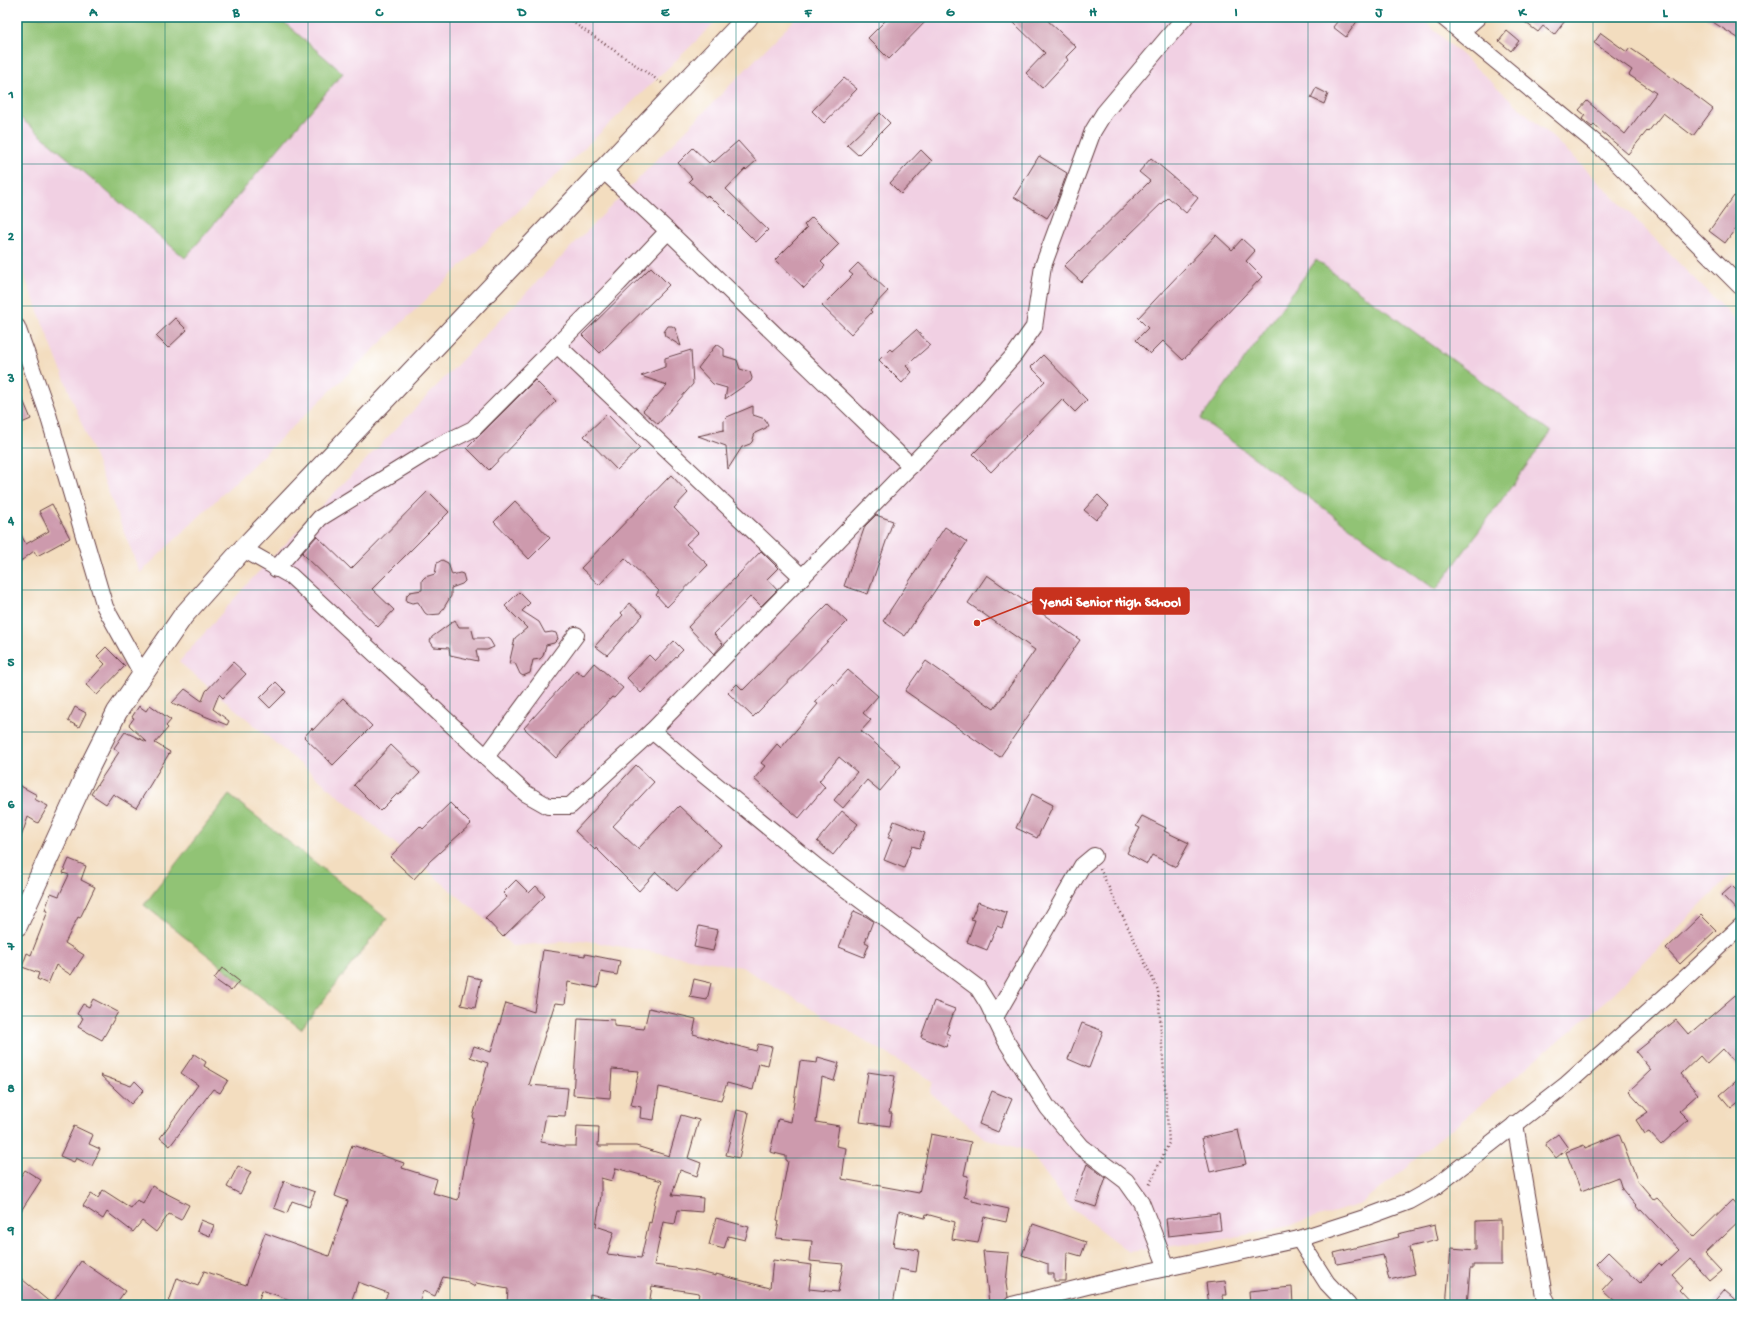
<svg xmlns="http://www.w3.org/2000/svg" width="1758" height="1322" font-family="'Gochi Hand',sans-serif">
  <rect width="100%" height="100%" fill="#fff"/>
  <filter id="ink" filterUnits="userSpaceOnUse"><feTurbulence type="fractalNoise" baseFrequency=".025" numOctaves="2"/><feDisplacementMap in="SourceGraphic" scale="8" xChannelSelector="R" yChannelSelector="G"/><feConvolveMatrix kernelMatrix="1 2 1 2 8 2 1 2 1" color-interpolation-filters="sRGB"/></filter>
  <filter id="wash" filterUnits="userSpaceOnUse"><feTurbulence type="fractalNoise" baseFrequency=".012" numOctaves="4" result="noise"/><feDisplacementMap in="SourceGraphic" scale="16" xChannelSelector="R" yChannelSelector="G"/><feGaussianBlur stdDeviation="0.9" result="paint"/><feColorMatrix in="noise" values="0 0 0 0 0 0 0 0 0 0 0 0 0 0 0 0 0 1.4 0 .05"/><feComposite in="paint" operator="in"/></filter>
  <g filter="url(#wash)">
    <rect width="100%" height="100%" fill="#f3ddbf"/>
    <g fill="#f1d0e3">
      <polygon points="17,17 720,17 691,46 140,573 17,257"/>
      <polygon points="797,17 1420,17 1576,159 1741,326 1741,865 1598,1008 1361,1204 1289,1226 1225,1239 1129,1252 1070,1207 1029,1151 984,1138 930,1093 933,1081 742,967 582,940 512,946 478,913 179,662 248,583 521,298"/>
    </g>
    <g fill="#91c374" stroke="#6e7150">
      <polygon points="17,17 278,17 343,73 185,258 17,115"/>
      <polygon points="1316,260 1551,432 1436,590 1201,419"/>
      <polygon points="229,795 387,919 301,1029 144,905"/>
    </g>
    <g id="blocks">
      <g fill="#cd9aad" fill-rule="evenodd">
        <polygon points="889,17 930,17 889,59 868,38"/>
        <polygon points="1020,17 1044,17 1076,47 1066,57 1068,60 1042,88 1026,73 1045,53 1014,23"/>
        <polygon points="1341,17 1360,17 1346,37 1333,27"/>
        <polygon points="1518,17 1568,17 1554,35 1543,26 1538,32"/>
        <polygon points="1705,17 1741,17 1741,40"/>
        <polygon points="1507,31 1519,41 1511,51 1499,41"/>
        <polygon points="1601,33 1627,52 1630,48 1655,65 1713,109 1693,136 1663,113 1648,132 1647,131 1628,154 1594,125 1592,127 1582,119 1585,115 1579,110 1587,101 1625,134 1656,93 1629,75 1632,70 1594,43"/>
        <polygon points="844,78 857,89 824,123 812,111"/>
        <polygon points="1316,88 1328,94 1324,104 1311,98"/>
        <polygon points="880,113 890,123 858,155 847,145"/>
        <polygon points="738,141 756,161 746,170 745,169 726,189 768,230 756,242 715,201 714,202 707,195 706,197 689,181 692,178 678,163 693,148 709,163 712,160 714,162"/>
        <polygon points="921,150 932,161 901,194 890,183"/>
        <polygon points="1039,156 1067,173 1056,204 1047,218 1014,197"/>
        <polygon points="1151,158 1198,198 1186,213 1168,197 1081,282 1064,266 1150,181 1139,172"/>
        <polygon points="1734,196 1741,201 1741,221 1725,243 1709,231"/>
        <polygon points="812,217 839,244 821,262 825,266 804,288 775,260 807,228 804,225"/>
        <polygon points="1216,235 1232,250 1242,239 1255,251 1246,261 1262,277 1183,360 1163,341 1150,354 1136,340 1148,328 1138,318"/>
        <polygon points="858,263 888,291 870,310 872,312 851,334 822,306 853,275 849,272"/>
        <polygon points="651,267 669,285 600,353 582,335"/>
        <polygon points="175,318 187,330 168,348 156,336"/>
        <polygon points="668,326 672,326 675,328 681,346 665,336 664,332"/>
        <polygon points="916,330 930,345 906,366 912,372 902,383 879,360 890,349 892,351"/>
        <polygon points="718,345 724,349 724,356 737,360 740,369 750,372 752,378 751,381 725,399 727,388 713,384 698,368 715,346"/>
        <polygon points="691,350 693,384 658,424 643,411 667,385 641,376 665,367 665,358"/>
        <polygon points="1043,355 1087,400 1075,412 1062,399 991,472 973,454 1045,381 1031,367"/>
        <polygon points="535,380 556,401 489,470 467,448"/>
        <polygon points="17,386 31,419 17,425"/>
        <polygon points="753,406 753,415 765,419 768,425 766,428 755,433 752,442 750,444 742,447 728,469 726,446 698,436 724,430 724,420 727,417"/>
        <polygon points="607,414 640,448 617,470 584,436"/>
        <polygon points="671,475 688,493 674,508 698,533 686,544 708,565 667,607 656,595 659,591 625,558 599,585 581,568"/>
        <polygon points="428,491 449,512 372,589 394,610 378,627 302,553 317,536 351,569"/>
        <polygon points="1098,495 1109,506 1096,520 1084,510"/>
        <polygon points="515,501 550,538 529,559 494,522"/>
        <polygon points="52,504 70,538 37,556 34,551 17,564 17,528 26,544 49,531 39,511"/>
        <polygon points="876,515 893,521 868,594 844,586 865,526"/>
        <polygon points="945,527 967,542 905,636 883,621"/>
        <polygon points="761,551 778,568 767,579 777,590 761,606 751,596 714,634 723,644 714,654 688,627"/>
        <polygon points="442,560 448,563 452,575 460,573 463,574 465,581 462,584 451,588 451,596 440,614 428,615 425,613 418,602 412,603 406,601 407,595 410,592 422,590 422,580 425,577 435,574 437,563"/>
        <polygon points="987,575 1080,640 1000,757 905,691 926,661 994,709 1035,650 968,603"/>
        <polygon points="519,592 530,603 522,611 539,622 545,633 552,632 556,633 558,639 554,643 546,645 543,656 540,659 533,660 530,673 523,676 520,674 515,663 509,664 515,638 527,628 505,606"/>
        <polygon points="629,603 643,615 607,655 595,646 623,615 621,613"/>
        <polygon points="828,604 847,622 753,717 728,693 737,684 743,690"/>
        <polygon points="455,620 459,627 469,627 472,630 474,638 487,638 490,640 494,647 487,650 476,650 478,661 450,655 449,648 434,647 430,641 432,637"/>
        <polygon points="674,641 683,650 641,693 627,678 649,655 655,661"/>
        <polygon points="106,647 125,666 97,695 86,685 105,664 97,656"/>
        <polygon points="233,662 246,674 223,698 219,694 213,709 229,721 227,725 172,703 185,689 202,701 206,691"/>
        <polygon points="594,663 623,688 614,698 612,697 556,758 524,728 576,670 583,676"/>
        <polygon points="848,670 878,696 863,713 871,720 861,731 901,766 880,791 867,780 843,808 834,800 857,772 839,757 819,781 825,787 799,818 754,779 765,766 761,763 777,744 781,748 818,704 815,702 832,683 834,685"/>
        <polygon points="276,682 286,692 270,708 260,698"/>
        <polygon points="343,698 372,726 333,765 304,737 312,728 313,730"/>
        <polygon points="150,705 171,720 166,726 168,728 155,743 170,752 136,808 113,794 106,804 91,794 119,752 114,748 125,732 147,742 129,725 134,718 132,717 139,706 146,711"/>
        <polygon points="75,707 86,713 79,727 68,721"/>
        <polygon points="391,745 420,773 399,795 397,794 380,811 354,785"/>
        <polygon points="636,765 654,782 613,826 638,849 679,806 721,845 677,891 656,872 639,891 596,848 595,850 575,831"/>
        <polygon points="17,784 37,795 34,799 48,806 38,823 28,817 19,843 17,843"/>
        <polygon points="1032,794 1053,805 1037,838 1016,828"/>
        <polygon points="450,803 471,824 430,861 414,879 390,857 420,826 423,829"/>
        <polygon points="842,811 858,824 833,855 817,841"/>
        <polygon points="1142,816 1166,828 1164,831 1189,843 1176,867 1152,855 1147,864 1127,853 1140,828 1136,826"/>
        <polygon points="894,821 925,833 919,848 912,846 904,868 884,860 892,839 888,838"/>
        <polygon points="69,859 86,866 81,880 95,887 80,918 78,917 65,943 84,955 71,975 56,965 48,984 37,979 39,973 22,967 27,953 31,955 48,911 45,910 51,893 59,896 69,875 63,873"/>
        <polygon points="516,880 529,893 536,886 545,896 503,937 485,918 507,897 503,893"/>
        <polygon points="1732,886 1741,895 1741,915 1722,895"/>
        <polygon points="978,902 1007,913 1002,928 997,926 987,950 967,942 975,920 971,919"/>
        <polygon points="854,911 867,917 873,921 865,942 869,944 864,957 839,947"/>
        <polygon points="1701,915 1716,930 1680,964 1666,949"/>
        <polygon points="699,926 718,930 713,951 694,947"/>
        <path d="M543,950l42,6v-2l35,7 -3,14 -16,-3 -3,16 -30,-6 -3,22 -10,-1 -26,82 39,3 -3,28 -19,-1 -5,27 23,4h12l1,-20 22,1 -1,19h38l33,10 12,-41 18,5 -11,38 13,5 -4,13 -17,-6 -8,25 31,3 -1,14 -24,-2 -3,14 -12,-2 -9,43 42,6 20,5v-2l54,14 3,-28 39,5 -3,24 29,3 5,-28 -33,-3 2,-20 -36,-3 3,-17 -2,-1 11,-59 -2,-1v-4l-16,-4 8,-33 13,3 9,-61 17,2 1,-6 21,6 -5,18 -12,-4 -6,45 23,4 -3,20 10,2 -4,31 77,14 12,-59 40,8 -7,33 4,1 -4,21 8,2v2l37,8 -3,13 -22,-5 -6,26 -26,-4 3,-17 -29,-8 -1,4 -26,-7 -6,35 26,4 -3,22 -17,-3 -6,36h-85l-25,-4v4h-86l2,-12 -47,-7 -3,19h-13l-46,-11 -1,11h-76l-6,-1 1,-15 -32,-6 -1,4 -11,-6 -21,-4 -8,19 -12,-5 -5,14h-36l6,-12 -30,-11 -8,23h-46l-42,-15 -5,15h-89l9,-27 21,8 6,-15 42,14 19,-52 64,23 19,-55 -13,-5 17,-51 52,18 -2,5 35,11 -4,14 25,7 16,-82 -1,-1 15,-54 -18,-6 4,-11 17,6 15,-49 28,9zM616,1168l46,13 -7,20 -4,22 -2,-1 -8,36 -34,-4 7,-22 -18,-6 5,-30v-18l11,3z"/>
        <polygon points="222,968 239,981 231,991 214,979"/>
        <polygon points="468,976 481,979 475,1008 461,1005"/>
        <polygon points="694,979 711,983 707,1000 690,997"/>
        <polygon points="1741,990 1741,1070 1723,1049 1707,1064 1700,1056 1681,1074 1698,1094 1679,1111 1688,1120 1661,1145 1649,1132 1645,1134 1636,1120 1648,1112 1629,1091 1651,1070 1636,1052 1676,1020 1689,1035"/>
        <polygon points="93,999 118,1012 102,1040 78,1027 83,1018 77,1014 83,1004 89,1007"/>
        <polygon points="934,1001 955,1009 946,1033 950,1035 946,1047 921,1037"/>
        <polygon points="649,1008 696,1019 693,1034 756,1051 758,1044 772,1047 768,1065 759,1063 753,1090 727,1083 721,1100 659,1087 654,1120 640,1118 641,1107 631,1105 639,1071 612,1069 610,1098 573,1095 578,1018 614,1020 614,1026 644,1029"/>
        <polygon points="1082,1023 1103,1031 1089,1068 1068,1059"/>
        <polygon points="194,1054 206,1062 204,1066 228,1080 220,1093 213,1089 170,1146 160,1138 198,1085 181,1073"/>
        <polygon points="868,1072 895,1076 889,1113 892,1113 890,1126 860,1122"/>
        <polygon points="100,1075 131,1086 135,1081 144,1090 131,1104"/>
        <polygon points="1741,1077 1741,1100 1731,1108 1720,1095"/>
        <polygon points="992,1091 1012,1099 998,1132 979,1124"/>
        <polygon points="737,1110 749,1113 739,1158 726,1155"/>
        <polygon points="74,1126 93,1135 89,1144 100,1149 92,1166 76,1158 74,1162 60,1156"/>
        <polygon points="1238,1130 1246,1164 1210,1172 1202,1138"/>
        <polygon points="1558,1134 1568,1148 1556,1158 1545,1144"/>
        <polygon points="1619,1134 1637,1180 1654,1200 1657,1198 1694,1237 1732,1200 1741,1210 1741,1219 1705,1253 1721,1270 1709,1280 1690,1259 1672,1276 1682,1287 1679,1290 1693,1305 1618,1305 1602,1290 1612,1279 1596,1264 1608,1252 1640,1283 1659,1263 1662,1266 1679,1250 1642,1210 1640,1211 1622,1189 1618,1177 1581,1191 1566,1152 1584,1145 1585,1148"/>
        <polygon points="1087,1164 1106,1178 1096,1207 1074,1200"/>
        <polygon points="238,1166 251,1172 240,1194 227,1187"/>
        <polygon points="25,1170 41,1180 17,1217 17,1182"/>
        <polygon points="284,1181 315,1192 309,1207 292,1201 287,1213 274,1208"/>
        <polygon points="152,1186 189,1205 181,1220 169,1214 156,1232 142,1221 133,1232 107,1212 103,1219 83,1206 91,1194 98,1198 103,1190 131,1208 137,1200 143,1204"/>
        <polygon points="1219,1213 1221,1230 1168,1236 1166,1219"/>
        <polygon points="716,1218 749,1227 745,1240 728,1236 724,1249 709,1245"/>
        <polygon points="201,1220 214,1225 210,1236 197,1231"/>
        <polygon points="1501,1220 1501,1265 1473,1265 1473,1269 1470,1269 1467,1305 1446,1305 1451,1248 1476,1250 1476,1221"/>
        <polygon points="1033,1224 1086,1242 1081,1256 1067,1252 1066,1281 1054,1281 1054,1274 1048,1274 1048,1264 1022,1255"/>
        <polygon points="1435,1225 1438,1240 1409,1247 1415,1274 1389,1280 1383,1255 1337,1264 1334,1253 1399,1237 1398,1234"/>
        <polygon points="983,1251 1009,1253 1006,1283 1008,1297 1004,1301 989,1303"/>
        <polygon points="81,1261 125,1291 115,1305 17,1305 17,1275 52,1304"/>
        <polygon points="1225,1281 1227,1295 1223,1295 1224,1305 1209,1305 1206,1283"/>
        <polygon points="1292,1287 1293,1305 1250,1305 1249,1291"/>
        <polygon points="1724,1291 1740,1305 1712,1305"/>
      </g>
    </g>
  </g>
  <g filter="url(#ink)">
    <use href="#blocks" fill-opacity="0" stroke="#633c41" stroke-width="1"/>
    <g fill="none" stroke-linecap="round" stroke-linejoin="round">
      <defs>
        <g id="minor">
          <polyline points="1443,17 1604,150 1741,287"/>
          <polyline points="1461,32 1478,17"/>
          <polyline points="603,170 668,231 911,466"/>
          <polyline points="17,327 47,411 105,607 142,674"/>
          <polyline points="557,345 802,577"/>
          <polyline points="243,549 291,576 525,793 548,806 570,806 652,731 969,406 1015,354 1034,327 1043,266 1093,131 1104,113 1185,17"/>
          <polyline points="276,569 320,518 432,449 473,429 619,283 668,231"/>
          <polyline points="652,731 704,775 818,868 978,988 988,1004 1006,1041 1048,1108 1081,1147 1126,1181 1141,1202 1167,1268"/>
          <polyline points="486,757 576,635"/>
          <polyline points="994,1019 1082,866 1094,856"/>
          <polyline points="1515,1124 1544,1296 1549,1305"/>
          <polyline points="1299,1239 1327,1283 1348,1305"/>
          <polyline points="1012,1305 1111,1280 1299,1239 1364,1218 1410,1201 1435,1187 1567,1084 1678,985 1741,926"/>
        </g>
        <polyline id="major" points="17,926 90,766 117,712 183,616 243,549 748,17"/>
      </defs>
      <use href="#minor" stroke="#633c41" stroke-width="18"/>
      <use href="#major" stroke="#633c41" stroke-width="22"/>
      <g stroke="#633c41" stroke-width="2.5" stroke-dasharray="1 3" stroke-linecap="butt">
        <polyline points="565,17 662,83"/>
        <polyline points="1100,869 1158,990 1169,1143 1149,1186"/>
      </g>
      <use href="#minor" stroke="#fff" stroke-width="16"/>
      <use href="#major" stroke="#fff" stroke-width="20"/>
    </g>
  </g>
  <path fill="none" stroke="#0f766e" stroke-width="1" stroke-opacity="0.55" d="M165,17v1288M308,17v1288M450,17v1288M593,17v1288M736,17v1288M879,17v1288M1022,17v1288M1165,17v1288M1308,17v1288M1450,17v1288M1593,17v1288M17,164h1724M17,306h1724M17,448h1724M17,590h1724M17,732h1724M17,874h1724M17,1016h1724M17,1158h1724"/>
  <path fill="none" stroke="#c8321e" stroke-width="1.5" d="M977 623L1033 601"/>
  <circle fill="#c8321e" stroke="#fff" stroke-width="1.5" cx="977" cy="623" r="4"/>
  <rect fill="#c8321e" stroke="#c8321e" stroke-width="1.5" x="1033" y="588" width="156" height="26" rx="4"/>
  <g font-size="14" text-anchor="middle" font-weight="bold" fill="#fff">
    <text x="1111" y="606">Yendi Senior High School</text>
  </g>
  <rect width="1758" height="1322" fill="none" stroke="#fff" stroke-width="44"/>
  <rect x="22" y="22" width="1714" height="1278" fill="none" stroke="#0f766e" stroke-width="1.5"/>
  <g font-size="13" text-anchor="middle" font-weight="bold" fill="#0f766e">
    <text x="93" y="16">A</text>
    <text x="236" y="16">B</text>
    <text x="379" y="16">C</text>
    <text x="522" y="16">D</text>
    <text x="665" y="16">E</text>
    <text x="808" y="16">F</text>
    <text x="950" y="16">G</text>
    <text x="1093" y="16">H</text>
    <text x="1236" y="16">I</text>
    <text x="1379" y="16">J</text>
    <text x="1522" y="16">K</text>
    <text x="1665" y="16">L</text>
    <text x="11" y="98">1</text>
    <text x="11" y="240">2</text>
    <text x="11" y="382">3</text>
    <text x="11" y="524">4</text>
    <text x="11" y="666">5</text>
    <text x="11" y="808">6</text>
    <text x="11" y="950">7</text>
    <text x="11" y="1092">8</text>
    <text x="11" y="1234">9</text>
  </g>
</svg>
